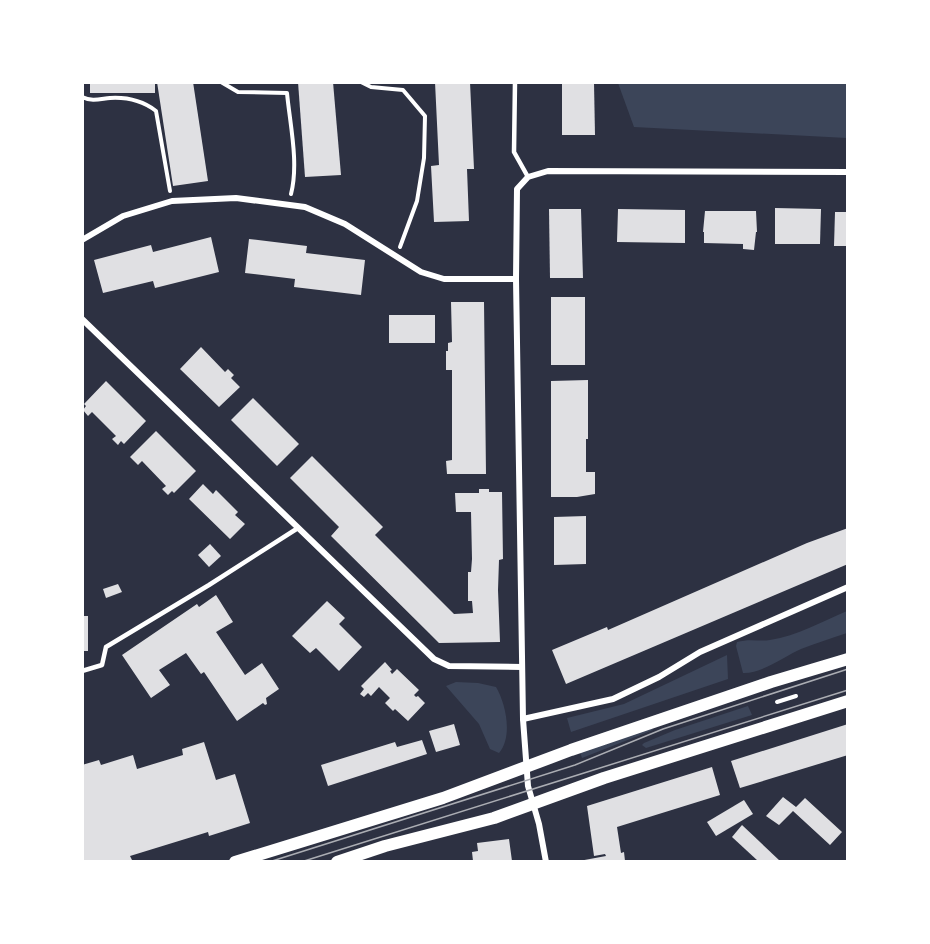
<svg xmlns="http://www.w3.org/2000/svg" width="930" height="944" font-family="'DejaVu Sans',sans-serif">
  <rect width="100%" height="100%" fill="#2d3142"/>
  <g fill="#3c4559">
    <polygon points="618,83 847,83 847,138 634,127"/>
    <path d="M847,611v22c-15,5 -31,10 -46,16 -16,7 -40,25 -58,24l-7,-27 1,-4c14,-4 22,0 33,-2 27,-4 53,-19 77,-29z"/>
    <polygon points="727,655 728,679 571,732 567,718 624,704"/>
    <path d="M456,682l22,1 18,4c10,17 17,50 3,66l-9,-4 -11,-25 -33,-38z"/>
    <polygon points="748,706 752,715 646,748 642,745 644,743 675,730"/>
    <polygon points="651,727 653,730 582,758 580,752"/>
  </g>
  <g fill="#e0e0e3">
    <rect x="90" y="82" width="65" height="11"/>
    <polygon points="157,82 193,82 208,181 173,186"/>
    <polygon points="298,82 333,82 341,175 305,177"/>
    <polygon points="435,82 470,82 474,169 467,169 469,221 434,222 431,166 439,165"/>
    <polygon points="594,83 595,135 562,135 562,84"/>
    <polygon points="775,208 821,209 820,244 775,244"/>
    <polygon points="549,209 581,209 583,278 550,278"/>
    <polygon points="618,209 685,210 685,243 617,242"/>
    <polygon points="705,211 756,211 757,232 756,232 754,250 743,249 743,244 704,243 704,232 703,232"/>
    <polygon points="835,212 848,212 848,246 834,246"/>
    <polygon points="211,237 219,272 155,288 153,281 103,293 94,260 151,245 153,252"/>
    <polygon points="249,239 307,246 306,253 365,260 361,295 294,287 295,279 245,273"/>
    <rect x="551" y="297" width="34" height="68"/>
    <polygon points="451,302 484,302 486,474 447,474 446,461 452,460 452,370 446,370 446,351 448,351 448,343 452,342"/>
    <rect x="389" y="315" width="46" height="28"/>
    <polygon points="201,347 225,372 228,369 234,375 231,378 240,387 219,407 180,369"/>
    <polygon points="588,380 588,439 586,439 586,472 595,472 595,494 577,497 551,497 551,381"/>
    <polygon points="106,381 146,421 124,444 121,441 118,445 112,439 116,436 92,412 88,416 83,410 86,406 84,404"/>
    <polygon points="253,398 299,444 277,466 231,420"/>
    <polygon points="156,431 196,471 174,493 172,491 168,495 162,489 166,486 142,461 138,465 130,457"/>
    <polygon points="312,456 383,527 375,535 454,614 473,613 472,601 468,601 468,572 471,572 472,559 471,512 456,512 455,493 479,493 479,489 489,489 489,492 502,492 503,559 499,560 498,590 500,642 439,643 429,633 331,536 339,527 290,478"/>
    <polygon points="203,484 213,494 216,490 238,512 235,515 245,524 230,539 189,499"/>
    <polygon points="586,516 586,564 554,565 554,517"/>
    <polygon points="848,528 848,564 566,684 552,650 607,627 608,630 807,543"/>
    <polygon points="210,544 221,556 209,567 198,555"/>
    <polygon points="118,584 122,592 106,598 103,589"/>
    <polygon points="216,595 233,622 216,632 245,675 262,663 279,689 266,698 267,704 265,705 263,703 237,721 204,672 201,674 186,653 159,670 170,685 151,698 122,655 197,604 199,607"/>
    <polygon points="327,601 345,618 339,624 362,647 339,671 316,648 310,653 292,636"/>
    <rect x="82" y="616" width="6" height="35"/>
    <polygon points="385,662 392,670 390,671 392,674 397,669 419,690 414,695 416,697 418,696 425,703 408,721 395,709 393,711 385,703 390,698 379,687 371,696 368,693 364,697 360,694 364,689 361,686"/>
    <polygon points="454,724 460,745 436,752 429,731"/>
    <polygon points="848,724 848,755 740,788 731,761"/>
    <polygon points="422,740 427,754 328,786 321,765 395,742 397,747"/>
    <polygon points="204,742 216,780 235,774 250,823 209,836 208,832 130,856 132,860 127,861 82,861 82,765 99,760 101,765 133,755 137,769 183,755 182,749"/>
    <polygon points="712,767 720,795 617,827 621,853 624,852 625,861 579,861 606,856 605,854 594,856 587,806"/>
    <polygon points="783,797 796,807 805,798 842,832 830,845 793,811 779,825 766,816"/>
    <polygon points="744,800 753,814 716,836 707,822"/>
    <polygon points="742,825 780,861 758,861 732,837"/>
    <polygon points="509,839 512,861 473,861 472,852 478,851 477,843"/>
  </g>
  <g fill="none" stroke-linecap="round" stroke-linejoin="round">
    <g stroke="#fff" stroke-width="4">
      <path d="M221,82l17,10 49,1c3,32 12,70 4,101"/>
      <polyline points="361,82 371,87 403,90 425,116 424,158 417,201 400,247"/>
      <path d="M82,97c10,5 18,2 28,1 17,-1 33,3 46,13l14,80"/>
      <polyline points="777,702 796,696"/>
    </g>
    <g stroke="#fff" stroke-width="4.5">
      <polyline points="515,82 514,152 528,177"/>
      <polyline points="82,671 102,665 106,647 209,585 298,528"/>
    </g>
    <g stroke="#fff" stroke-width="6">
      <polyline points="82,240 123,216 172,201 236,198 305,207 345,224 421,272 444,279 516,279"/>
      <polyline points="82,319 434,659 449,666 522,667"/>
      <polyline points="523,719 613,699 659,677 700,652 848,587"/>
      <polyline points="546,862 539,824 528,786 523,719 516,279 517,189 528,177 548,171 848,172"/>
    </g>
    <g stroke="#fff" stroke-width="12">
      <polyline points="235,862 443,798 571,750 771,682 848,659"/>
      <polyline points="337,862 385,846 494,818 604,778 848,701"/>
    </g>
    <g stroke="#abadb3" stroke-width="1.5">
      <polyline points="269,862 575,765 663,729 848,669"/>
      <polyline points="301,862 848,690"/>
    </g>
  </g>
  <rect width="930" height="944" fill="none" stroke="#ffffff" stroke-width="168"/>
</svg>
